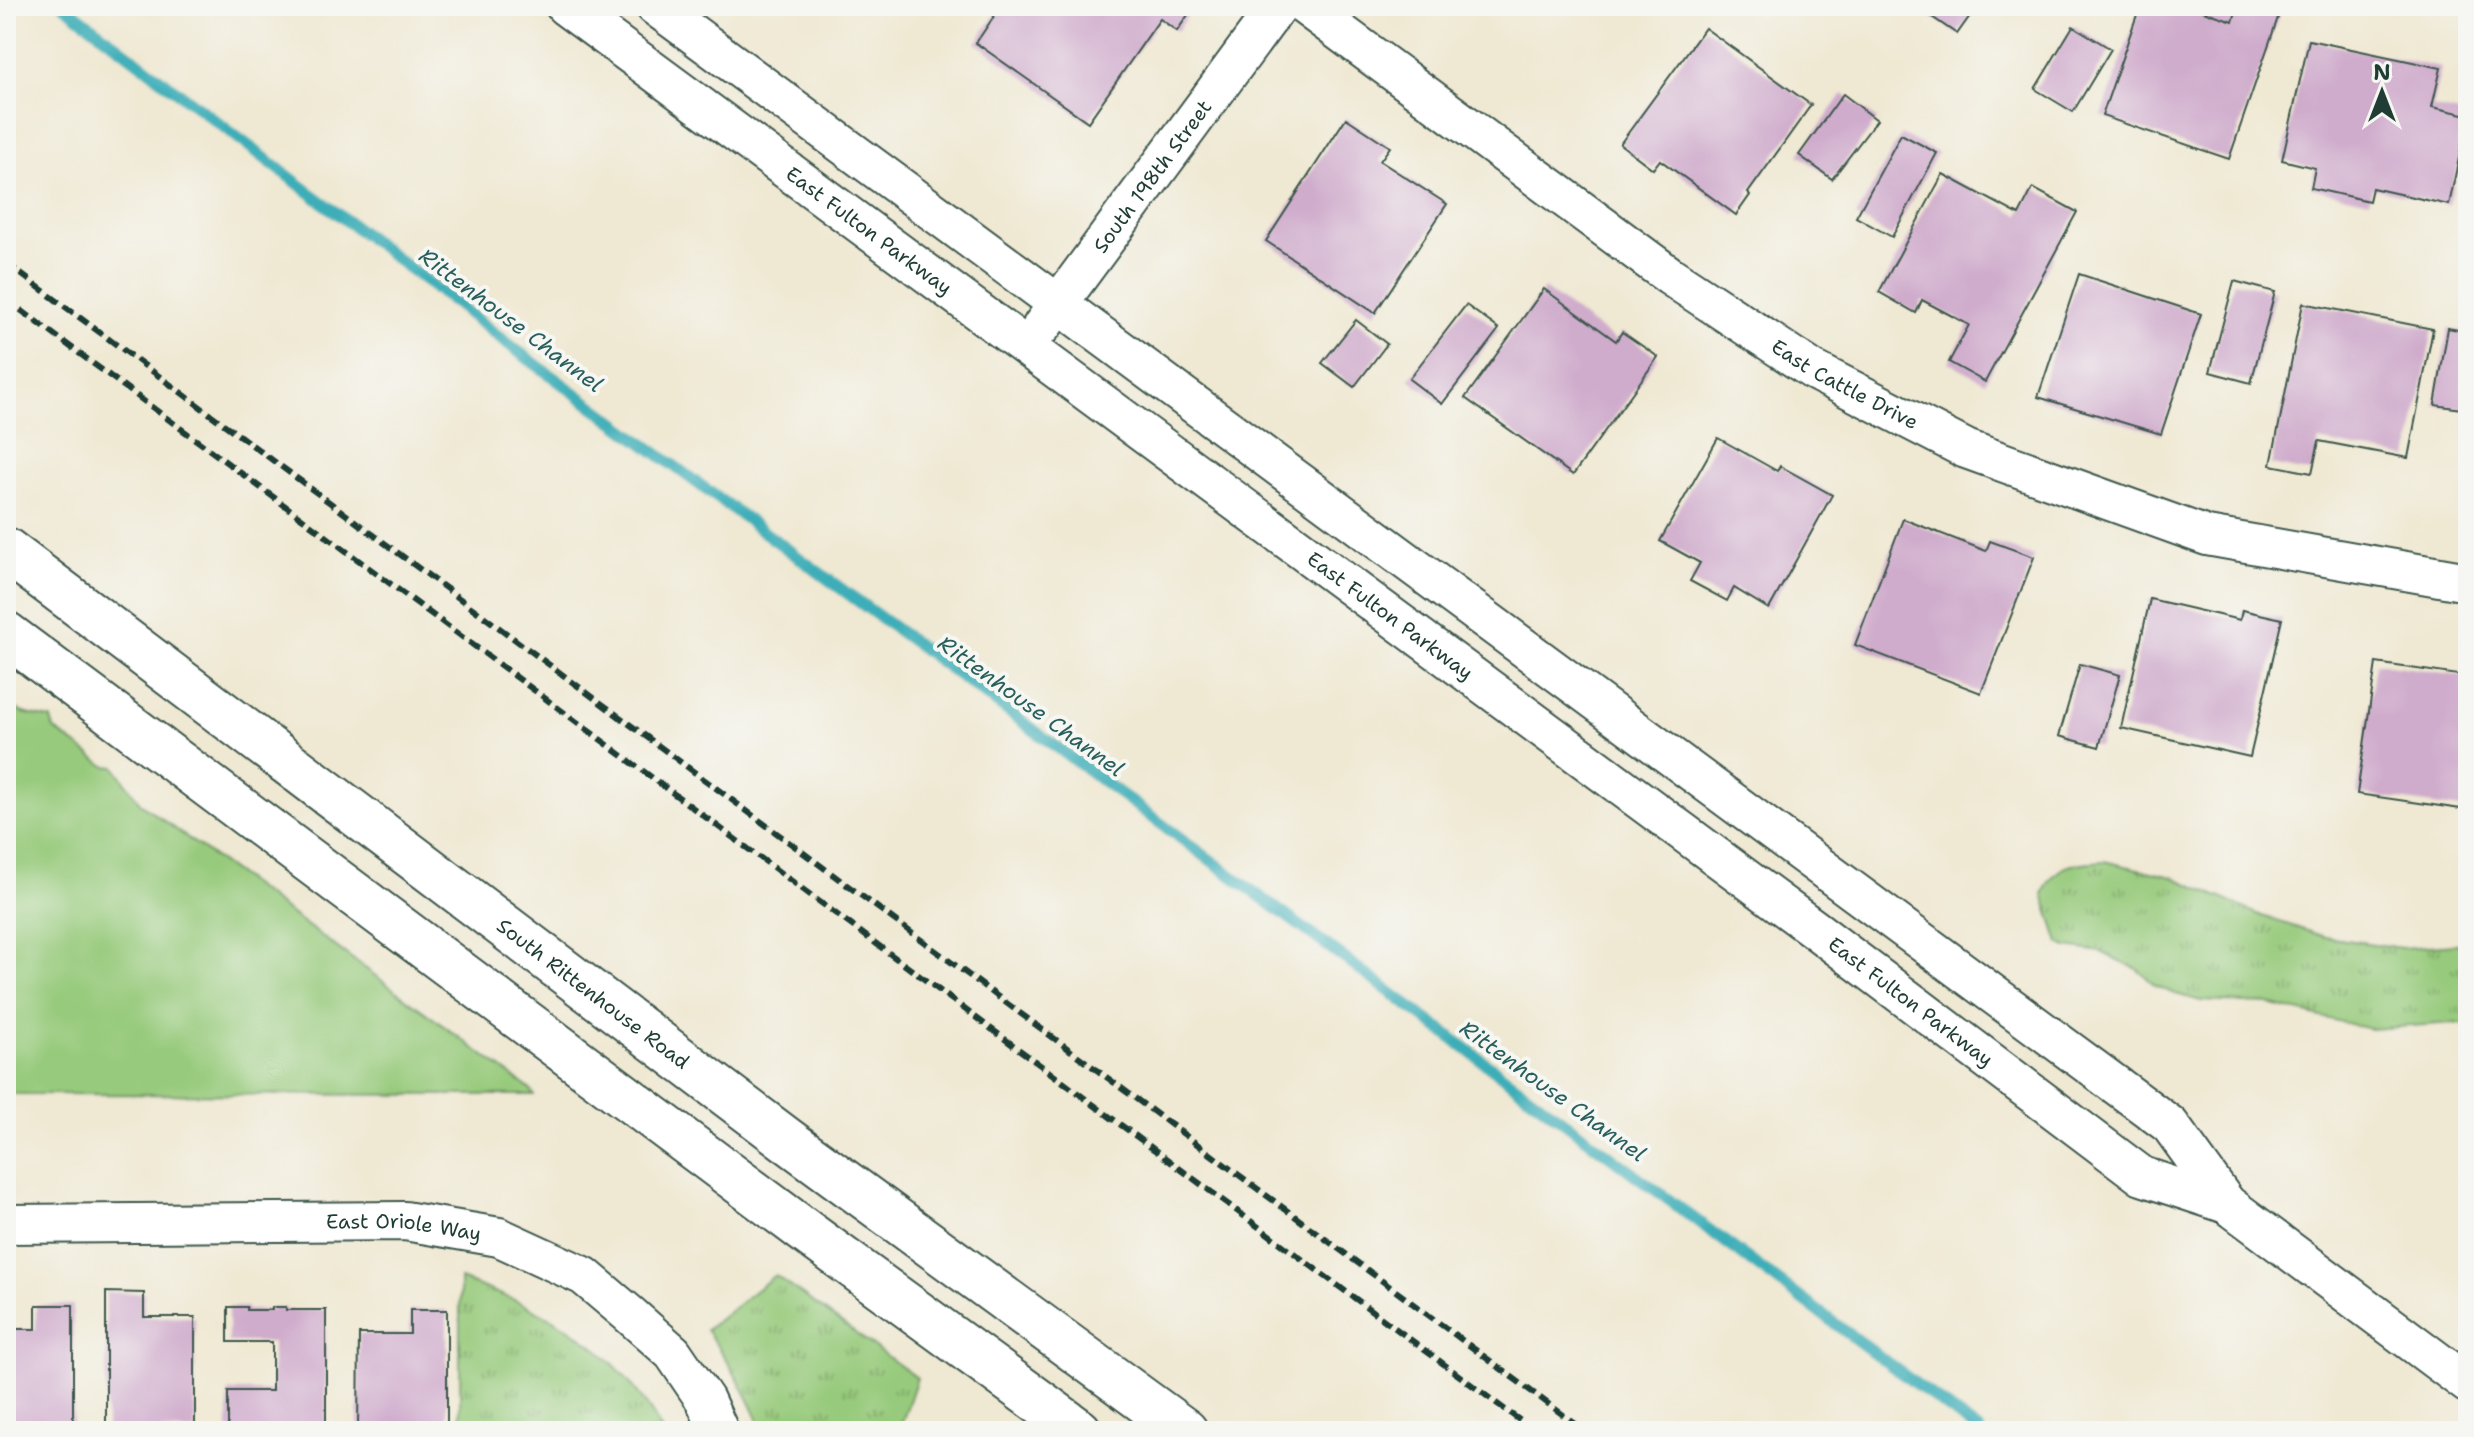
<svg xmlns="http://www.w3.org/2000/svg" width="2474" height="1437" font-family="'Shantell Sans',sans-serif">
  <defs>
    <pattern id="park-tufts" width="24" height="20" patternUnits="userSpaceOnUse" patternTransform="scale(2)"><rect width="24" height="20" fill="#97ca7b"/><path d="M3 7l-1-3M5 7V3M7 7l1-3M15 17l-1-3M17 17v-4M19 17l1-3" fill="none" stroke="#7ba566"/></pattern>
  </defs>
  <rect width="100%" height="100%" fill="#f6f6f2"/>
  <filter id="ink" filterUnits="userSpaceOnUse"><feTurbulence type="fractalNoise" baseFrequency=".0125" numOctaves="2"/><feDisplacementMap in="SourceGraphic" scale="16" xChannelSelector="R" yChannelSelector="G"/><feConvolveMatrix kernelMatrix="1 2 1 2 8 2 1 2 1" color-interpolation-filters="sRGB"/></filter>
  <filter id="wash" filterUnits="userSpaceOnUse"><feTurbulence type="fractalNoise" baseFrequency=".006" numOctaves="4" result="noise"/><feDisplacementMap in="SourceGraphic" scale="32" xChannelSelector="R" yChannelSelector="G"/><feGaussianBlur stdDeviation="1.8" result="paint"/><feColorMatrix in="noise" values="0 0 0 0 0 0 0 0 0 0 0 0 0 0 0 0 0 1.4 0 .05"/><feComposite in="paint" operator="in"/></filter>
  <g filter="url(#wash)">
    <rect width="100%" height="100%" fill="#efe8d2"/>
    <polygon fill="#97ca7b" stroke="#5b8458" stroke-width="2" points="6,702 23,713 51,719 54,729 105,766 115,767 140,803 531,1090 534,1095 6,1094"/>
    <g fill="url(#park-tufts)" stroke="#5b8458" stroke-width="2">
      <path d="M2104,861l69,16 89,39 63,21 77,11 66,-5v82l-15,-2 -83,6 -102,-25 -67,-3 -29,-8 -17,-8 -18,-16 -36,-17 -34,-5 -8,-4 -16,-49c13,-32 30,-30 61,-33z"/>
      <path d="M775,1275l142,103 -18,53h-136c-15,-37 -34,-69 -57,-101z"/>
      <path d="M460,1279c89,32 156,64 202,152h-202z"/>
    </g>
    <g fill="none" stroke-linecap="round" stroke-linejoin="round">
      <polyline stroke="#3eaeb8" stroke-width="12" points="65,6 519,352 1382,986 1979,1431"/>
    </g>
    <g id="blocks">
      <g fill="#cfabcc">
        <polygon points="1001,6 1194,6 1177,31 1160,19 1088,122 976,43"/>
        <polygon points="1916,6 1977,6 1957,34"/>
        <polygon points="2140,6 2188,6 2233,21 2238,6 2282,6 2229,159 2102,116"/>
        <polygon points="2073,26 2111,49 2073,112 2035,89"/>
        <polygon points="1705,28 1811,105 1748,193 1750,195 1736,215 1660,160 1653,169 1620,144"/>
        <polygon points="2309,40 2441,68 2432,107 2468,115 2449,205 2372,188 2369,201 2311,188 2315,168 2282,160"/>
        <polygon points="1843,94 1877,120 1832,179 1799,155"/>
        <polygon points="1346,118 1390,147 1380,161 1447,204 1375,313 1266,241"/>
        <polygon points="1901,134 1937,153 1892,237 1856,217"/>
        <polygon points="1943,174 2019,215 2033,188 2077,212 1985,382 1949,362 1969,325 1922,300 1916,313 1879,292"/>
        <polygon points="2079,274 2201,314 2161,434 2038,397"/>
        <polygon points="2234,281 2275,292 2251,383 2210,372"/>
        <polygon points="1544,289 1616,341 1622,332 1658,357 1573,475 1465,398"/>
        <polygon points="2303,303 2433,329 2408,458 2319,441 2312,473 2271,465"/>
        <polygon points="1466,305 1499,329 1442,404 1409,379"/>
        <polygon points="1356,320 1387,344 1354,387 1322,363"/>
        <polygon points="2448,328 2468,332 2468,410 2435,405"/>
        <polygon points="1718,438 1777,471 1780,466 1832,495 1769,609 1734,588 1727,601 1690,581 1700,563 1660,541"/>
        <polygon points="1903,519 1986,551 1990,541 2034,557 1981,693 1855,645"/>
        <polygon points="2150,599 2240,620 2242,610 2282,619 2250,757 2121,728"/>
        <polygon points="2376,663 2465,676 2468,669 2468,810 2357,794"/>
        <polygon points="2080,664 2120,675 2099,747 2059,736"/>
        <polygon points="106,1292 144,1293 144,1317 195,1317 195,1431 106,1430"/>
        <polygon points="36,1305 73,1305 73,1431 6,1431 6,1329 36,1329"/>
        <polygon points="228,1307 247,1307 247,1310 272,1310 272,1307 286,1307 286,1310 326,1310 326,1431 228,1431 228,1391 272,1391 272,1342 228,1342"/>
        <polygon points="410,1310 447,1310 447,1431 358,1431 359,1334 410,1334"/>
      </g>
    </g>
  </g>
  <g filter="url(#ink)">
    <use href="#blocks" fill-opacity="0" stroke="#3e574c" stroke-width="2"/>
    <g fill="none" stroke-linecap="round" stroke-linejoin="round">
      <defs>
        <g id="minor">
          <path id="s1" d="M565,6l1252,925 325,245 85,28"/>
          <polyline points="655,6 2170,1125 2227,1204 2468,1384"/>
          <path id="s2" d="M1305,6l365,270 143,94 153,79 241,87 261,46"/>
          <path id="s3" d="M1042,326l236,-320"/>
          <path id="s4" d="M6,1224l399,-3 94,16 85,39 45,38 44,39 32,47 14,31"/>
        </g>
        <g id="major">
          <path id="s5" d="M6,550l781,590 398,291"/>
          <polyline points="6,634 809,1234 1079,1431"/>
        </g>
      </defs>
      <use href="#minor" stroke="#3e574c" stroke-width="42"/>
      <use href="#major" stroke="#3e574c" stroke-width="48"/>
      <use href="#minor" stroke="#fff" stroke-width="38"/>
      <use href="#major" stroke="#fff" stroke-width="44"/>
      <g stroke="#1f3d34" stroke-width="6" stroke-dasharray="12 6" stroke-linecap="butt">
        <polyline points="6,263 1585,1431"/>
        <polyline points="6,299 1534,1431"/>
      </g>
    </g>
  </g>
  <g text-anchor="middle" dominant-baseline="central" stroke-width="8" stroke-linejoin="round" paint-order="stroke">
    <g font-size="20" fill="#1f3d34" stroke="#f6f6f2">
      <text stroke="none"><textPath href="#s3" startOffset="186">South 198th Street</textPath></text>
      <text stroke="none"><textPath href="#s1" startOffset="378">East Fulton Parkway</textPath></text>
      <text stroke="none"><textPath href="#s2" startOffset="660">East Cattle Drive</textPath></text>
      <text stroke="none"><textPath href="#s1" startOffset="1026">East Fulton Parkway</textPath></text>
      <text stroke="none"><textPath href="#s5" startOffset="736">South Rittenhouse Road</textPath></text>
      <text stroke="none"><textPath href="#s1" startOffset="1674">East Fulton Parkway</textPath></text>
      <text stroke="none"><textPath href="#s4" startOffset="398">East Oriole Way</textPath></text>
    </g>
    <g font-size="22" font-style="italic" fill="#285f5c" stroke="#f6f6f2">
      <text transform="translate(511 320) rotate(37)">Rittenhouse Channel</text>
      <text transform="translate(1031 706) rotate(36)">Rittenhouse Channel</text>
      <text transform="translate(1553 1091) rotate(36)">Rittenhouse Channel</text>
    </g>
  </g>
  <rect width="2474" height="1437" fill="none" stroke="#f6f6f2" stroke-width="32"/>
  <g transform="translate(2382 92)" stroke="#f6f6f2" stroke-width="6" paint-order="stroke">
  <path d="M0-6L14 30L0 20L-14 30Z" fill="#1f3d34"/>
  <text y="-12" font-size="22" font-weight="bold" text-anchor="middle" fill="#1f3d34">N</text>
  </g>
</svg>
